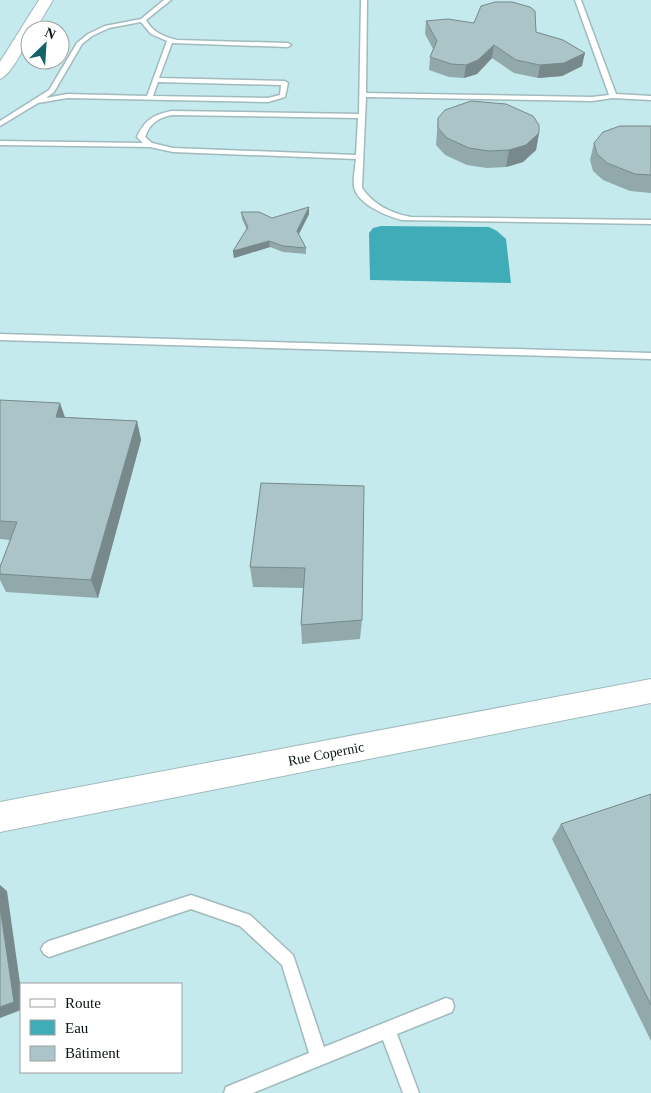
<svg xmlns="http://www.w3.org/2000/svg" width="651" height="1093" font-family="Georgia,serif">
  <rect width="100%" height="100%" fill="#d8f3f6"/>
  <path fill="#c5eaee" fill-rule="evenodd" d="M0,0h651v1093h-651zM30,30h30v30h-30zM21,984h160v88h-160z"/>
  <polygon fill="#40acb7" points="381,226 489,227 497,231 506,239 511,283 370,280 369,233 373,228"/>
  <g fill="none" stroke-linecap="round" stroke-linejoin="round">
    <defs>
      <g id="service">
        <path d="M164,0h7l-25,20c7,13 19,17 31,20l111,3 3,2 -3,2 -116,-4 -13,35 126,3 3,2 -3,14 -17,5 -201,-4 -29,5 -38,23v-5l49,-31 28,-47 11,-9 17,-8 36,-7zM141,22l10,12 16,7 -20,55 -80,-2 -21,4 8,-6 28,-48 10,-8 17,-8zM158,82l123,3 -1,10 -12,3 -115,-2z"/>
        <path d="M361,0h6l-1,93 226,4 17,-2 -34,-95h6l35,94 35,2v4l-38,-2 -21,3 -226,-4 -4,91c12,17 28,25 49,29l240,3v4l-249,-4c-15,-4 -44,-15 -48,-33 -1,-8 1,-20 2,-28l-183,-7 -23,-5 -150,-2v-4l143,2 -6,-6c7,-17 18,-23 35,-26l187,3zM172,115l186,3 -2,37 -183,-7 -21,-5 -7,-6c5,-14 13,-19 27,-22z"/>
        <polygon points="0,334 651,353 651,359 0,340"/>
        <polygon points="191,895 250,915 293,955 324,1047 446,998 452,1000 454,1006 452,1012 397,1034 419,1093 403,1093 383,1040 253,1093 224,1093 226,1087 309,1053 282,965 240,926 191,909 49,957 44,954 41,949 44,944 49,941"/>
      </g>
      <polygon id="minor" points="651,679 651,703 0,832 0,802"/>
      <path id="tertiary" d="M39,0h14l-18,30h-5c0,11 -20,46 -30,49v-17z"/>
    </defs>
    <use href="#service" stroke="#a0babd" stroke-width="3"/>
    <use href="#minor" stroke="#a0babd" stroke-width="2"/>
    <use href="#tertiary" stroke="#a0babd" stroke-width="2"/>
    <use href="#service" fill="#fff" fill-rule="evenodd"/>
    <use href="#minor" fill="#fff" fill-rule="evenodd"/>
    <use href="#tertiary" fill="#fff" fill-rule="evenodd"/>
  </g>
  <g fill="#92a9ab">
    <polygon points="426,21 474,23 582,66 562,76 538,78 514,73 492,58 477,74 464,78 449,77 429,70 430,57 433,49 425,34"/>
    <polygon points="438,118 539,133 536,150 523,162 506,167 487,168 467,165 445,155 436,145"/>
    <polygon points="651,126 651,193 630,191 603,180 593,171 590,160 594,143"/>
    <polygon points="241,212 272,218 309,214 298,235 306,248 306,254 283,252 270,247 234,258 233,251 247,230 242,219"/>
    <polygon points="0,400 65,417 137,421 141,440 98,598 6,592 0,580 0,567 10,540 0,539"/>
    <polygon points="261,483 362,620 360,639 302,644 301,625 303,588 253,587 250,567"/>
    <polygon points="651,794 651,1041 552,839 561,824"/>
  </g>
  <g fill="#77898b">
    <polygon points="494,45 492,58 477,74 464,78 466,65"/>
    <polygon points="585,53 582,66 562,76 538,78 540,65"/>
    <polygon points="539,133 536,150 523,162 506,167 509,150"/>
    <polygon points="309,207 309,214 297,238 297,231"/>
    <polygon points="269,241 270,247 234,258 233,251"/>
    <polygon points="60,403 67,423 56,417"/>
    <polygon points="137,421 141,440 98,598 91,580"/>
    <polygon points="0,885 7,891 21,990 21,1010 0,1018"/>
  </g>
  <g fill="#aac4c7" stroke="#77898b">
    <polygon points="495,2 512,2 530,7 535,11 536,32 563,40 585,53 564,63 540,65 516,60 494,45 478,60 466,65 451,64 430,57 437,41 426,21 448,19 474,23 481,6"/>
    <polygon points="471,101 506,104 533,116 539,125 539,133 526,145 509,150 489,151 469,148 447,138 438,128 438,118 445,110"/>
    <polygon points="620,126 651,126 651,175 635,174 607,163 597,154 594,143 603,132"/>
    <polygon points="309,207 297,231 306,248 283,246 269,241 233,251 248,227 241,212 259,212 272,218"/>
    <polygon points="0,400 60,403 56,417 137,421 91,580 0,574 0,567 17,522 0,521"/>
    <polygon points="261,483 364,486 362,620 301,625 305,568 250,567"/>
    <polygon points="651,794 651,1005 561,824"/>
    <polygon points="0,907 14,1002 0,1007"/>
  </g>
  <g text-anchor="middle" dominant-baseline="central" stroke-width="5" stroke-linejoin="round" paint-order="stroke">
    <g font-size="14" fill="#091213" stroke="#fff">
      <text transform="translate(326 754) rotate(-11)">Rue Copernic</text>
    </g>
  </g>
  <rect x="20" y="983" width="162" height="90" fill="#ffffff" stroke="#9da0a1"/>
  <rect x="30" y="999" width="25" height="8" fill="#ffffff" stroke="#9da0a1"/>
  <text x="65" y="1008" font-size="15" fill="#091213">Route</text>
  <rect x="30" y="1020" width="25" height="15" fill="#40acb7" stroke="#9da0a1"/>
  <text x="65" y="1033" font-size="15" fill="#091213">Eau</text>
  <rect x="30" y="1046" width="25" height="15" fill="#aac4c7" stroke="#9da0a1"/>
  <text x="65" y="1058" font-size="15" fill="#091213">Bâtiment</text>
  <g transform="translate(45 45) rotate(25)"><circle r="24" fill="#ffffff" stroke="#9da0a1"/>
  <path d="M0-4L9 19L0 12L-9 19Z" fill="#14626a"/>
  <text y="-8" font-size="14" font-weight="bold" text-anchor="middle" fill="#091213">N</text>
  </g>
</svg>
